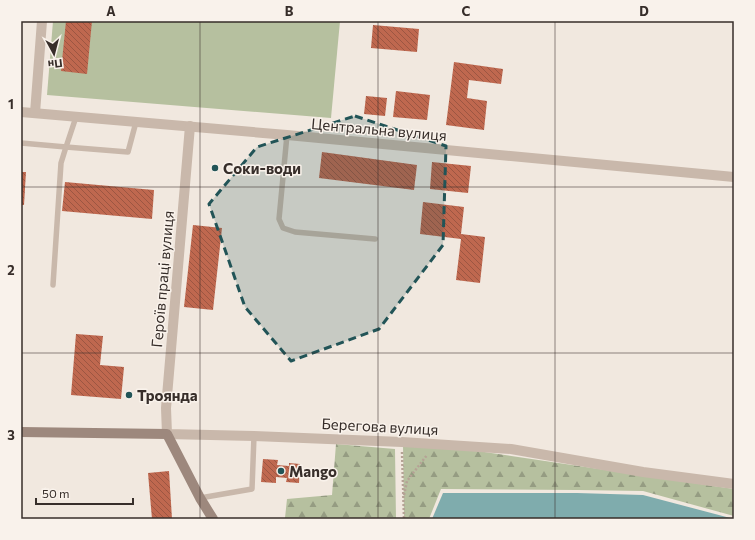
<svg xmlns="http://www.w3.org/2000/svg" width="755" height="540" font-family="Commissioner,sans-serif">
  <defs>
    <pattern id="forest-firs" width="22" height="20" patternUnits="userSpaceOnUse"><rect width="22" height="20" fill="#b6c09f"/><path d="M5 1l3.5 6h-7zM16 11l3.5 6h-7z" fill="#959c82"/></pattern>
    <pattern id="building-back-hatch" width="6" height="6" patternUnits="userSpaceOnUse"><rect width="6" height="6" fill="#bf684f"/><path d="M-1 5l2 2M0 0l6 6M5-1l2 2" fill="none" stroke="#9c5642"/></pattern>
  </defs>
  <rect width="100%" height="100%" fill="#f1e8df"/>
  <g fill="url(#forest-firs)">
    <polygon points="336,444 395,449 396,519 282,519 285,518 287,499 332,495"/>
    <polygon points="403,445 464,449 734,489 734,516 643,491 577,490 441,489 429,519 404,519"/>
  </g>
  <polygon fill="#b6c09f" points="53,21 340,21 331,118 47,95"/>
  <polygon fill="#7facad" points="443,493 577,493 643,495 734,519 432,519"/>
  <g fill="url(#building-back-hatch)">
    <polygon points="66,21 92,21 87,74 61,71"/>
    <polygon points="373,25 419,29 417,52 371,48"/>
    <polygon points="454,62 503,69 501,84 469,80 467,98 487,101 484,130 446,125"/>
    <polygon points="396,91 430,95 427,120 393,117"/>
    <polygon points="366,96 387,98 385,116 364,114"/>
    <polygon points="322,152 417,165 414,190 319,178"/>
    <polygon points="432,162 471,166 468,193 430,189"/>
    <polygon points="21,172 26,172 24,205 21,205"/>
    <polygon points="65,182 154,190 152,219 62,211"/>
    <polygon points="423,202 464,207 461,234 485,237 480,283 456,280 461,239 420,234"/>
    <polygon points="193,225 222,228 213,310 184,307"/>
    <polygon points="76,334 103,336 100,365 124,367 121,399 71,395"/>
    <polygon points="263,459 278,460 277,465 289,466 289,463 300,464 299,483 286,482 287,478 276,477 276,483 261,482"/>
    <polygon points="169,471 172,519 152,519 148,473"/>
  </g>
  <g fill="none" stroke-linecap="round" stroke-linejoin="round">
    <g stroke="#b5a295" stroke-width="2.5" stroke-dasharray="2 2" stroke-linecap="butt">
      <polyline points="402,452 404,519"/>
      <polyline points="404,495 407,481 427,455"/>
    </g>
    <g stroke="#c9b8ab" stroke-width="5.5">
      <polyline points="287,135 279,219 283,228 295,232 375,239"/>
      <polyline points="21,143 66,147 76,117"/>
      <polyline points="53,285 61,163 66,147 128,152 136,122"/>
      <polyline points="200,498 252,489 254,436"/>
    </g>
    <g stroke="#c9b8ab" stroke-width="10">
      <polyline points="21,112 287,135 734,177"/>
      <polyline points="35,113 42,21"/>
      <polyline points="190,126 166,408 167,434 254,436 402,442 511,449 643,472 734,484"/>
    </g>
    <polyline stroke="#9d887d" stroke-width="10" points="21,432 167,434 200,498 213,519"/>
  </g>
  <path fill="#225457" fill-opacity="0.2" stroke="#225457" stroke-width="3" stroke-dasharray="8 5" stroke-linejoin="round" d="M355,116l91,30 -3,99 -64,84 -88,32 -46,-54 -36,-103 48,-57z"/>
  <path fill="none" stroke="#372e2a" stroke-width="1" stroke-opacity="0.55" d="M200,21v498M378,21v498M555,21v498M21,187h713M21,353h713"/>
  <g fill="#225457" stroke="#f9f2eb" stroke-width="1.5">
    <circle cx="215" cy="168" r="4"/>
    <circle cx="129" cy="395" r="4"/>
    <circle cx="281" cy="471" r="4"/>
  </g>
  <g text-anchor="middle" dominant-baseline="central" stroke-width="3" stroke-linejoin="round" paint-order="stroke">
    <g font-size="15" fill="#372e2a" stroke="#f9f2eb">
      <text transform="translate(379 129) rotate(5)">Центральна вулиця</text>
      <text transform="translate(162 279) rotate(-85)">Героїв праці вулиця</text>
      <text transform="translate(380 426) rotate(3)">Берегова вулиця</text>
    </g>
    <g font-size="15" font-weight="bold" fill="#372e2a" stroke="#f9f2eb" text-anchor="start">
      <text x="223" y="168">Соки-води</text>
      <text x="137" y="395">Троянда</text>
      <text x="289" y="471">Mango</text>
    </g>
  </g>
  <rect width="755" height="540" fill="none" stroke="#f9f2eb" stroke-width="44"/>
  <g transform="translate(54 54) rotate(173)" stroke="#f9f2eb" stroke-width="3" paint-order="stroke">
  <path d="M0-3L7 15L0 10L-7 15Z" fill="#372e2a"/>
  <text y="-6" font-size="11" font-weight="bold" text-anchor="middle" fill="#372e2a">Пн</text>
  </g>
  <path d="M36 498v6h97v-6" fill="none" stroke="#372e2a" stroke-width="2"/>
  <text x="42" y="498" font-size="12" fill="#372e2a" stroke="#f9f2eb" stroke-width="3" paint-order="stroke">50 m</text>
  <rect x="22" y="22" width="711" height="496" fill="none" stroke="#372e2a" stroke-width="1.5"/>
  <g font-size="13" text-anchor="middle" font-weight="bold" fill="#372e2a">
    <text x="111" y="16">A</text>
    <text x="289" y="16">B</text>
    <text x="466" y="16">C</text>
    <text x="644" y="16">D</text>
    <text x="11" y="109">1</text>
    <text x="11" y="275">2</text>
    <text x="11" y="440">3</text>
  </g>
</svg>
